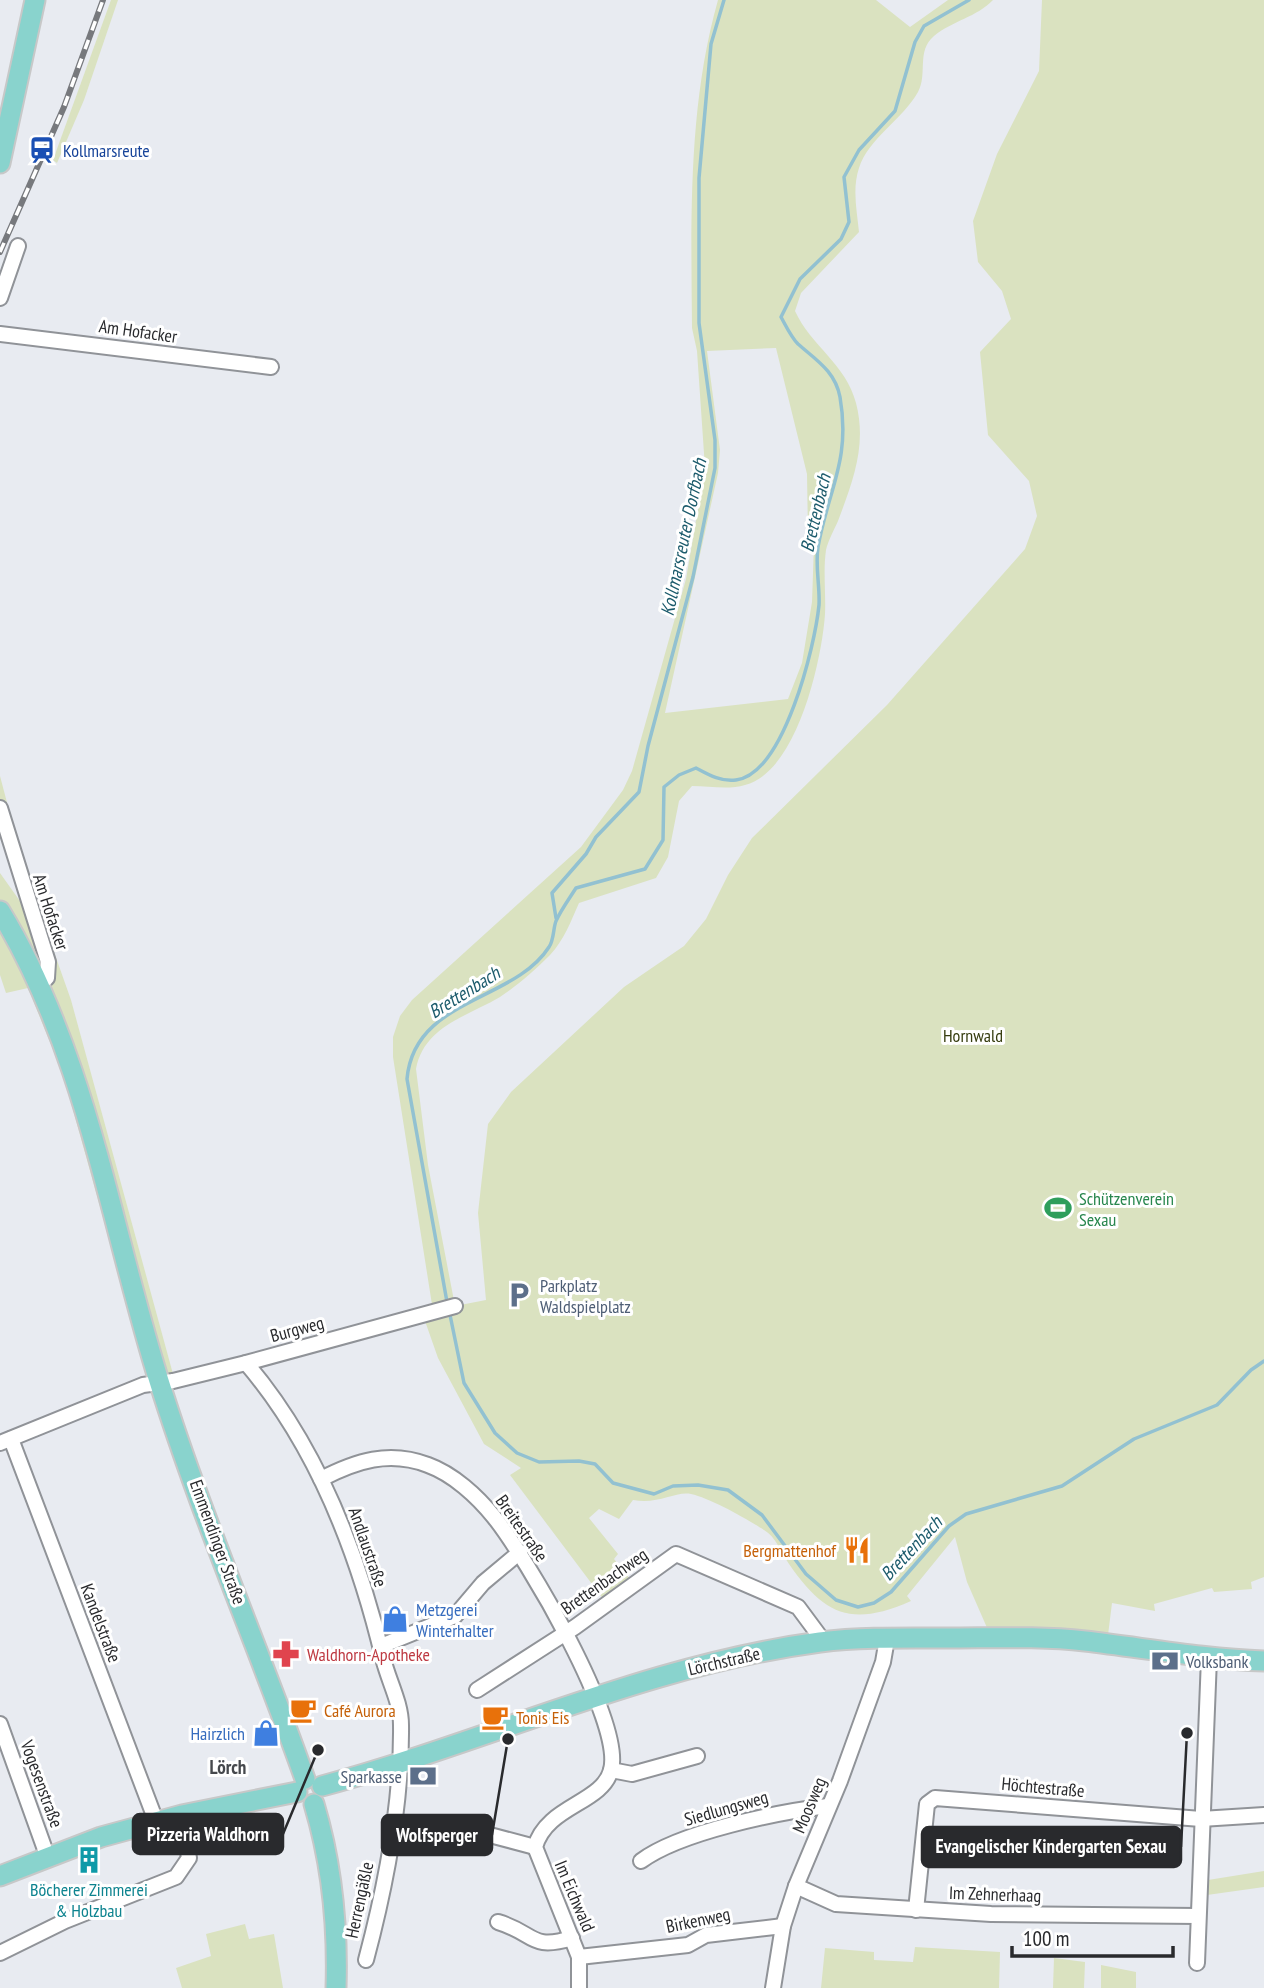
<svg xmlns="http://www.w3.org/2000/svg" width="1264" height="1988" font-family="'PT Sans Narrow',sans-serif">
  <rect width="100%" height="100%" fill="#e8ebf1"/>
  <g fill="#dae2c0" fill-rule="evenodd">
    <polygon points="111,0 118,0 84,100 57,163 53,160"/>
    <path d="M718,0h158l34,27 38,-27h45c-16,17 -41,21 -59,36 -18,15 -6,38 -16,56 -15,27 -50,47 -59,76 -7,21 -2,43 0,64l-58,61 -6,18c16,35 51,53 61,92 11,42 -3,78 -18,118 -4,9 -10,20 -12,29 -3,21 0,44 -1,64 -3,46 -28,158 -80,171 -16,5 -36,1 -53,1l-13,15 -11,56 -12,21 -77,25c-8,18 -15,37 -29,52 -14,14 -33,31 -50,42 -32,19 -76,29 -84,72l12,96 27,141 31,-6 -8,-87 10,-89 23,-32 113,-105 60,-41 22,-27 22,-44 24,-37 135,-133 138,-156 12,-33 -8,-35 -41,-46 -8,-83 31,-33 -9,-28 -24,-29 -5,-41 24,-67 42,-83 3,-71h222v1577l-13,5 1,7 -38,3 -2,-4 -58,16 1,7 -43,-8 -4,32 -120,-5 -21,-48 -12,-45 -48,59 4,5c-59,26 -86,15 -122,-37 -8,-12 -13,-27 -25,-34 -17,-11 -54,-32 -73,-36 -16,-3 -33,11 -58,6l-14,19 -20,-10 -10,9 29,36 -4,5 16,20 -26,21 -94,-125 11,-7 -37,-24 -46,-86 -13,-37 8,-10 -40,-254v-20l7,-21 12,-16 169,-153 42,-57 9,-19 54,-192 19,-111 -8,-117 -5,-23c-1,-110 -4,-222 26,-328zM776,348l31,126 1,61 6,9 -2,58 -10,61 -14,36 -123,14 53,-240 2,-23 -13,-99z"/>
    <polygon points="0,776 24,867 71,1000 173,1374 147,1375 63,1074 28,988 6,993 0,975 0,873 22,904 0,834"/>
    <polygon points="1264,1871 1264,1887 1207,1895 1208,1880"/>
    <polygon points="245,1924 249,1939 274,1934 283,1988 182,1988 176,1968 211,1956 206,1934"/>
    <polygon points="915,1947 1000,1952 999,1988 821,1988 825,1948 874,1952 874,1960 913,1962"/>
    <polygon points="1054,1958 1085,1962 1084,1988 1053,1988"/>
    <polygon points="1101,1965 1136,1972 1136,1988 1101,1988"/>
  </g>
  <g fill="none" stroke-linecap="round" stroke-linejoin="round">
    <g stroke="#92c1d1" stroke-width="3.5">
      <polyline points="556,918 552,893 586,854 596,837 639,792 648,746 693,577 715,468 715,440 699,323 699,178 711,44 724,0"/>
      <path d="M447,1302l-40,-223c7,-81 107,-77 142,-132 5,-7 4,-18 7,-26 5,-11 13,-22 20,-33l69,-19 18,-29 1,-53 15,-12 17,-7c13,7 25,14 40,12 48,-6 79,-134 83,-175 1,-19 -4,-39 -1,-58 10,-57 33,-87 22,-150 -5,-26 -24,-37 -42,-53 -7,-7 -12,-18 -17,-27l19,-38 41,-40 8,-17 -5,-45 15,-27 36,-39 20,-69 9,-16 45,-26"/>
      <polyline points="449,1310 464,1383 495,1433 517,1453 539,1462 579,1461 595,1464 613,1483 654,1494 673,1486 698,1485 728,1490 762,1515 806,1574 836,1600 858,1607 874,1603 891,1592 949,1526 966,1514 1062,1486 1134,1439 1217,1405 1251,1370 1264,1361"/>
    </g>
    <defs>
      <g id="minor">
        <polyline points="0,298 18,246"/>
        <polyline points="0,334 271,367"/>
        <polyline points="0,808 48,962 47,978 39,984"/>
        <path d="M246,1363c71,83 112,190 137,295 5,22 18,44 18,67 1,78 -15,160 -35,235"/>
        <polyline points="11,1439 156,1821"/>
        <polyline points="0,1443 143,1385 173,1381 246,1363 455,1306"/>
        <path d="M321,1479c35,-18 68,-29 107,-14 25,9 49,31 66,52 32,40 130,205 117,253 -9,34 -64,35 -76,77l44,110v31"/>
        <polyline points="381,1646 455,1616 483,1583 520,1552"/>
        <polyline points="477,1690 575,1627 676,1554 798,1607 824,1642"/>
        <polyline points="0,1724 48,1858"/>
        <polyline points="611,1770 632,1774 697,1756"/>
        <polyline points="392,1834 436,1845 486,1834 535,1847"/>
        <path d="M641,1861c39,-29 137,-49 187,-55"/>
        <polyline points="796,1886 836,1904 991,1914 1198,1916"/>
        <polyline points="916,1910 927,1804 935,1798 1201,1819 1264,1815"/>
        <path d="M498,1922c37,11 32,29 74,16"/>
        <polyline points="0,1953 65,1921 176,1877 189,1858 182,1815"/>
        <polyline points="579,1957 688,1945 706,1935 783,1926"/>
        <polyline points="1197,1963 1209,1658"/>
        <polyline points="773,1988 783,1926 796,1886 840,1781 883,1662 887,1639"/>
      </g>
      <g id="major">
        <polyline points="0,163 35,0"/>
        <path d="M0,911c87,143 110,313 159,470 42,135 99,265 146,398"/>
        <path d="M322,1786c167,-45 325,-121 498,-144 42,-5 85,-4 127,-4 46,0 93,-2 138,3 60,7 119,18 179,20"/>
        <path d="M314,1804c18,60 24,121 22,184"/>
        <polyline points="0,1876 101,1837 182,1815 297,1792"/>
      </g>
    </defs>
    <use href="#minor" stroke="#909398" stroke-width="18"/>
    <use href="#major" stroke="#c7c8c8" stroke-width="23"/>
    <use href="#minor" stroke="#fff" stroke-width="14"/>
    <use href="#major" stroke="#89d3cd" stroke-width="19"/>
    <defs>
      <polyline id="rail" points="0,252 64,107 103,0"/>
    </defs>
    <use href="#rail" stroke="#77797d" stroke-width="6"/>
    <use href="#rail" stroke="#fff" stroke-width="3.5" stroke-dasharray="10" stroke-linecap="butt"/>
  </g>
  <defs>
    <symbol id="station-bare" viewBox="-9 -9 18 18"><path d="M-3-6H3Q5-6 5-4V2Q5 4 3 4L4.5 6H3L1.5 4h-3L-3 6H-4.5L-3 4Q-5 4-5 2V-4Q-5-6-3-6ZM-3.5-4v3h7v-3ZM-3.5 1v1.5H-2V1ZM2 1v1.5H3.5V1Z" fill="#1a4fb4" stroke="#fff" stroke-width="2.5" paint-order="stroke"/></symbol>
    <symbol id="stadium-bare" viewBox="-9 -9 18 18"><path d="M0-5a6.5 5 0 1 0 0 10a6.5 5 0 1 0 0-10ZM-3.5-1.8h7v3.6h-7Z" fill="#2e9e5b" stroke="#fff" stroke-width="2.5" paint-order="stroke"/></symbol>
    <symbol id="parking-bare" viewBox="-9 -9 18 18"><path d="M-3.5-5.5H1a3.5 3.5 0 0 1 0 7H-1V5.5H-3.5ZM-1-3.4V-.6H.8a1.4 1.4 0 0 0 0-2.8Z" fill="#5c6f8a" stroke="#fff" stroke-width="2.5" paint-order="stroke"/></symbol>
    <symbol id="restaurant-bare" viewBox="-9 -9 18 18"><path d="M-5-6h1v4h1v-4h1v4h1v-4h1v5L-1.5 .5V6h-2V.5L-5-1ZM5-6V6H3V1.5H1.5Q1.5-4 5-6Z" fill="#e8710a" stroke="#fff" stroke-width="2.5" paint-order="stroke"/></symbol>
    <symbol id="shop-bare" viewBox="-9 -9 18 18"><path d="M-5-2.5h2.3a2.7 3.5 0 0 1 5.4 0H5L5.5 6h-11ZM-1.5-2.5h3a1.5 2.3 0 0 0-3 0Z" fill="#3f7fe0" stroke="#fff" stroke-width="2.5" paint-order="stroke"/></symbol>
    <symbol id="pharmacy-bare" viewBox="-9 -9 18 18"><path d="M-2-6h4v4h4v4h-4v4h-4v-4h-4v-4h4Z" fill="#e0444e" stroke="#fff" stroke-width="2.5" paint-order="stroke"/></symbol>
    <symbol id="bank-bare" viewBox="-9 -9 18 18"><path d="M-6-4H6V4H-6ZM0-2.3a2.3 2.3 0 1 0 0 4.6a2.3 2.3 0 1 0 0-4.6Z" fill="#5c6f8a" stroke="#fff" stroke-width="2.5" paint-order="stroke"/></symbol>
    <symbol id="cafe-bare" viewBox="-9 -9 18 18"><path d="M-5.5-4.5H6V0H3Q3 3.5 0 3.5H-2.5Q-5.5 3.5-5.5 0ZM3-3.2v2h1.7v-2ZM-6 4.5H4V6H-6Z" fill="#e8710a" stroke="#fff" stroke-width="2.5" paint-order="stroke"/></symbol>
    <symbol id="building-bare" viewBox="-9 -9 18 18"><path d="M-4-6H4V6H1V3H-1V6H-4ZM-2.5-4.3h1.7v1.8h-1.7ZM.8-4.3h1.7v1.8H.8ZM-2.5-1h1.7V.8h-1.7ZM.8-1h1.7V.8H.8Z" fill="#0f9aa8" stroke="#fff" stroke-width="2.5" paint-order="stroke"/></symbol>
  </defs>
  <g fill-rule="evenodd">
    <use href="#station-bare" x="23" y="131" width="38" height="38"/>
    <use href="#stadium-bare" x="1039" y="1189" width="38" height="38"/>
    <use href="#parking-bare" x="500" y="1276" width="38" height="38"/>
    <use href="#restaurant-bare" x="838" y="1531" width="38" height="38"/>
    <use href="#shop-bare" x="376" y="1600" width="38" height="38"/>
    <use href="#pharmacy-bare" x="267" y="1635" width="38" height="38"/>
    <use href="#bank-bare" x="1146" y="1642" width="38" height="38"/>
    <use href="#cafe-bare" x="284" y="1691" width="38" height="38"/>
    <use href="#cafe-bare" x="476" y="1698" width="38" height="38"/>
    <use href="#shop-bare" x="247" y="1714" width="38" height="38"/>
    <use href="#bank-bare" x="404" y="1757" width="38" height="38"/>
    <use href="#building-bare" x="70" y="1841" width="38" height="38"/>
  </g>
  <g text-anchor="middle" dominant-baseline="central" stroke-width="6" stroke-linejoin="round" paint-order="stroke">
    <g font-size="18" fill="#164399" stroke="#fff" text-anchor="start">
      <text x="63" y="150">Kollmarsreute</text>
    </g>
    <g font-size="18" fill="#292a2d" stroke="#fff">
      <text transform="translate(138 331) rotate(8)">Am Hofacker</text>
      <text transform="translate(51 912) rotate(72)">Am Hofacker</text>
      <text transform="translate(297 1329) rotate(-15)">Burgweg</text>
      <text transform="translate(522 1528) rotate(55)">Breitestraße</text>
      <text transform="translate(218 1542) rotate(70)">Emmendinger Straße</text>
      <text transform="translate(368 1547) rotate(71)">Andlaustraße</text>
      <text transform="translate(604 1581) rotate(-35)">Brettenbachweg</text>
      <text transform="translate(101 1623) rotate(69)">Kandelstraße</text>
      <text transform="translate(724 1661) rotate(-13)">Lörchstraße</text>
      <text transform="translate(42 1784) rotate(70)">Vogesenstraße</text>
      <text transform="translate(1043 1787) rotate(5)">Höchtestraße</text>
      <text transform="translate(809 1805) rotate(-67)">Moosweg</text>
      <text transform="translate(726 1808) rotate(-16)">Siedlungsweg</text>
      <text transform="translate(995 1894) rotate(2)">Im Zehnerhaag</text>
      <text transform="translate(575 1896) rotate(67)">Im Eichwald</text>
      <text transform="translate(359 1900) rotate(-78)">Herrengäßle</text>
      <text transform="translate(698 1920) rotate(-12)">Birkenweg</text>
    </g>
    <g font-size="18" fill="#363d0f" stroke="#fff">
      <text x="973" y="1035">Hornwald</text>
    </g>
    <g font-size="18" fill="#27864d" stroke="#fff" text-anchor="start">
      <text x="1079" y="1198">Schützenverein<tspan x="1079" dy="21">Sexau</tspan></text>
    </g>
    <g font-size="18" fill="#4e5e75" stroke="#fff" text-anchor="start">
      <text x="540" y="1285">Parkplatz<tspan x="540" dy="21">Waldspielplatz</tspan></text>
      <text x="1186" y="1661">Volksbank</text>
      <text x="402" y="1776" text-anchor="end">Sparkasse</text>
    </g>
    <g font-size="18" fill="#c56008" stroke="#fff" text-anchor="start">
      <text x="836" y="1550" text-anchor="end">Bergmattenhof</text>
      <text x="324" y="1710">Café Aurora</text>
      <text x="516" y="1717">Tonis Eis</text>
    </g>
    <g font-size="18" fill="#366cbe" stroke="#fff" text-anchor="start">
      <text x="416" y="1609">Metzgerei<tspan x="416" dy="21">Winterhalter</tspan></text>
      <text x="245" y="1733" text-anchor="end">Hairzlich</text>
    </g>
    <g font-size="18" fill="#be3a42" stroke="#fff" text-anchor="start">
      <text x="307" y="1654">Waldhorn-Apotheke</text>
    </g>
    <g font-size="18" fill="#0d838f" stroke="#fff">
      <text x="89" y="1889">Böcherer Zimmerei<tspan x="89" dy="21">&amp; Holzbau</tspan></text>
    </g>
    <g font-size="19" font-style="italic" fill="#1c5b6c" stroke="#fff">
      <text transform="translate(815 513) rotate(-77)">Brettenbach</text>
      <text transform="translate(683 537) rotate(-78)">Kollmarsreuter Dorfbach</text>
      <text transform="translate(464 992) rotate(-32)">Brettenbach</text>
      <text transform="translate(911 1548) rotate(-47)">Brettenbach</text>
    </g>
    <g font-size="19" font-weight="bold" fill="#45484c" stroke="#fff">
      <text x="228" y="1767">Lörch</text>
    </g>
  </g>
  <path fill="none" stroke="#292a2d" stroke-width="2.5" d="M318 1750L283 1834M508 1739L492 1835M1187 1733L1181 1847"/>
  <g fill="#292a2d" stroke="#fff" stroke-width="2.5">
    <circle cx="318" cy="1750" r="7"/>
    <circle cx="508" cy="1739" r="7"/>
    <circle cx="1187" cy="1733" r="7"/>
  </g>
  <g fill="#292a2d" stroke="#292a2d" stroke-width="2.5">
    <rect x="133" y="1814" width="150" height="40" rx="7"/>
    <rect x="382" y="1815" width="110" height="40" rx="7"/>
    <rect x="922" y="1827" width="259" height="40" rx="7"/>
  </g>
  <g font-size="19" text-anchor="middle" font-weight="bold" fill="#fff">
    <text x="208" y="1841">Pizzeria Waldhorn</text>
    <text x="437" y="1842">Wolfsperger</text>
    <text x="1051" y="1853">Evangelischer Kindergarten Sexau</text>
  </g>
  <path d="M1012 1946v10h161v-10" fill="none" stroke="#292a2d" stroke-width="3.5"/>
  <text x="1023" y="1946" font-size="21" fill="#292a2d" stroke="#ffffff" stroke-width="5" paint-order="stroke">100 m</text>
</svg>
